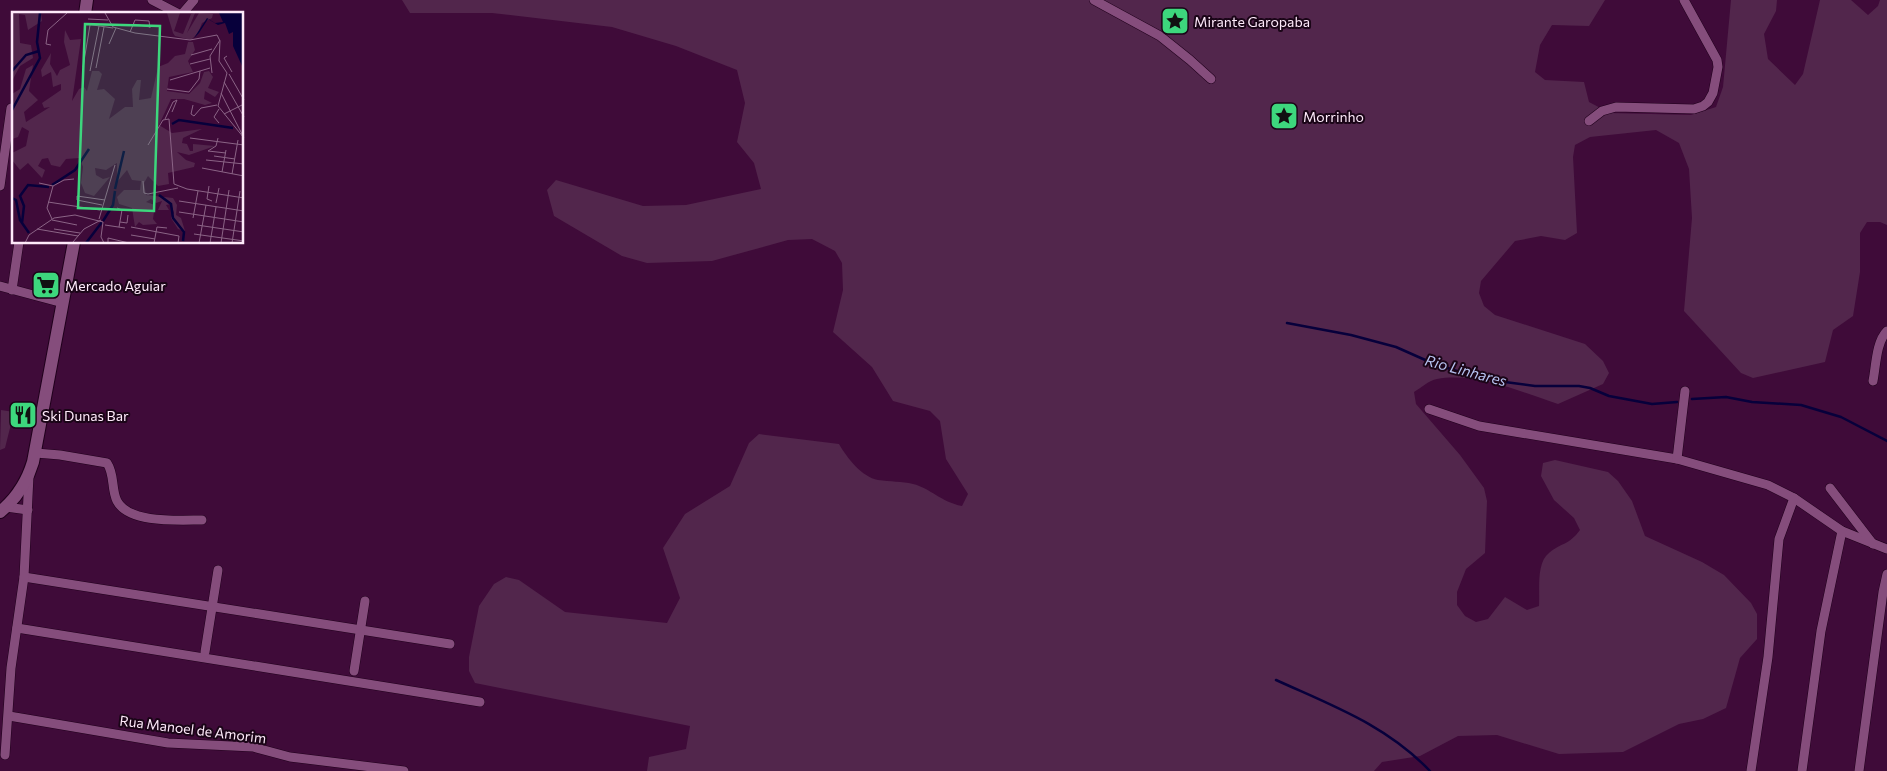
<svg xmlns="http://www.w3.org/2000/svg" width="1887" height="771" font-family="Commissioner,sans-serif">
  <rect width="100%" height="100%" fill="#3f0b39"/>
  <g fill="#52264c">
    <path d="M402,0h1203l-16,26 -37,-1 -12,20 -5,27 10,8 39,2 5,20 21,11 81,2 25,-8 7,-20 8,-87h46l-1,11 -12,23 4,25 27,26 8,-11 17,-74h31l17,15 10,-9 2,-6h7v225l-7,-3h-13l-7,11v39l-7,44 -20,14 -8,32 -72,16 -12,-5 -57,-62 8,-93 -3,-49 -10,-26 -23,-13 -66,7 -15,8 -2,12 4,76 -12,7 -24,-4 -26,5 -34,40 -2,12 5,13 11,9 90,29 18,17 6,12 -6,11 -45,20c-36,-12 -83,-32 -121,-25 -8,1 -16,9 -23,13l2,12 44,51 24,33 3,13 -2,52 -19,16 -9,23v13l8,11 11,6 12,-3 17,-22 22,13 12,-4c1,-16 -3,-43 10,-53 13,-11 19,-7 31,-23l-6,-12 -20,-18 -13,-24 2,-13 12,-3 53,12 10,9 14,20 13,35 57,26 22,13 27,28 6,11v25l-17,19 -14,50 -23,11 -24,5 -56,28 -64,2 -62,-19 -39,1 -38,20 -38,6 -8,9h-727l2,-14 37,-8 4,-23 -215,-43 -6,-12v-14l10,-51 15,-22 12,-7 13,3 46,32 102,11 13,-25 -17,-50 22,-34 45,-28 19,-43 10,-9 80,10c8,14 23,33 39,36 12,2 24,1 35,4 17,4 28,18 49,22l6,-12 -22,-35 -6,-38 -10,-10 -37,-10 -21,-34 -39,-35 10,-42 -1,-27 -7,-12 -23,-12 -24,1 -76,21 -65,2 -25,-7 -68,-40 -7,-26 9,-10 87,26 43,-1 75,-16 -7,-26 -17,-21 8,-39 -8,-33 -61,-24 -64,-19 -120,-14h-82z"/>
    <polygon points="1,410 14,412 5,448 0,450"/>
  </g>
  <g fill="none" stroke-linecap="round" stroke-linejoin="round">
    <g stroke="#07003b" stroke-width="2.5">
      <polyline points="1287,323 1351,335 1396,347 1432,363 1463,373 1505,382 1535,386 1579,386 1590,388 1609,396 1652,404 1677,402"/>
      <polyline points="1692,399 1726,397 1752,402 1801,405 1841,417 1887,441"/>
      <path d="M1276,680c57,26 110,45 154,91"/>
    </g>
    <defs>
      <g id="minor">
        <polyline points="152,0 179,14"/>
        <polyline points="1094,0 1160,36 1190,60 1211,79"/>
        <polyline points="182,14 194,0"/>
        <polyline points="1589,121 1602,111 1616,107 1694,109 1703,106 1708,102 1713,93 1718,67 1717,60 1684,0"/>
        <polyline points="0,186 11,108"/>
        <polyline points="0,286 63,303"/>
        <polyline points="12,290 19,242"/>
        <path d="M1873,381c3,-15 3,-39 14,-50"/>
        <polyline points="1429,409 1479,426 1677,459 1768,485 1794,498 1842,531 1887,549"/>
        <path d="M36,453l24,2 47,8c8,12 4,26 10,38 12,23 63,19 85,19"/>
        <polyline points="1677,459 1685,391"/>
        <polyline points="1830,488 1873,544"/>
        <polyline points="6,507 28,510"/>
        <polyline points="24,577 450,644"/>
        <polyline points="17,628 480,702"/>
        <polyline points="205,652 218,570"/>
        <polyline points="354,671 365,601"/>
        <polyline points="9,716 168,743 253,747 290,757 404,771"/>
        <polyline points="5,755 11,668 24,577 29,476"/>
        <polyline points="1751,771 1768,657 1779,539 1794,498"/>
        <polyline points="1802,771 1821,631 1842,531"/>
        <polyline points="1859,771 1883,592 1887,574"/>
      </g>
      <g id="secondary">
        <polyline points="85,14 87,0"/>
        <path d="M0,512c17,-14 27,-30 33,-50l41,-220"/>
      </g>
    </defs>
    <use href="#minor" stroke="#20001c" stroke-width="10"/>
    <use href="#secondary" stroke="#20001c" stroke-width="14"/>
    <use href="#minor" stroke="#854d7c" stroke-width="9"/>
    <use href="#secondary" stroke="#854d7c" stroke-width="12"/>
  </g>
  <defs>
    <symbol id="sight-square" viewBox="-11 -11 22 22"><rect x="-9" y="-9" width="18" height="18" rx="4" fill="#3dd77d" stroke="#1a0517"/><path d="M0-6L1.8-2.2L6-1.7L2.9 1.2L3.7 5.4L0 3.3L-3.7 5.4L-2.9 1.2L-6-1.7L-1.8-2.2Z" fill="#111"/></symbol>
    <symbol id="supermarket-square" viewBox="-11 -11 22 22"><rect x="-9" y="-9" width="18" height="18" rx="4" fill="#3dd77d" stroke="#1a0517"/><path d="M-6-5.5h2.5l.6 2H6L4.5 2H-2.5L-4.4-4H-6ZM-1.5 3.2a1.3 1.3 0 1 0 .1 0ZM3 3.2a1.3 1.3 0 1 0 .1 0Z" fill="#111"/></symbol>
    <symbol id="restaurant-square" viewBox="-11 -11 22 22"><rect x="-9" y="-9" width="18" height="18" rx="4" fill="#3dd77d" stroke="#1a0517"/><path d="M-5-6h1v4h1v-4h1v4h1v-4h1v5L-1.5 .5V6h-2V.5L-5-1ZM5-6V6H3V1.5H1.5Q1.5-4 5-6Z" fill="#111"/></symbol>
  </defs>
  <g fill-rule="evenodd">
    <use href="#sight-square" x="1159" y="5" width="32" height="32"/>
    <use href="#sight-square" x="1268" y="100" width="32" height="32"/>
    <use href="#supermarket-square" x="30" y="269" width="32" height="32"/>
    <use href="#restaurant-square" x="7" y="399" width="32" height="32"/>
  </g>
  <g text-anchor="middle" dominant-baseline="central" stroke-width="4" stroke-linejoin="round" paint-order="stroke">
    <g font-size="14" fill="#feeafa" stroke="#1a0517" text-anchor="start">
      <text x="1194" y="21">Mirante Garopaba</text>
      <text x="1303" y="116">Morrinho</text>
      <text x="65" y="285">Mercado Aguiar</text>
      <text x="42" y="415">Ski Dunas Bar</text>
    </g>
    <g font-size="14" fill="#feeafa" stroke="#1a0517">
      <text transform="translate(193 729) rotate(7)">Rua Manoel de Amorim</text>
    </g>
    <g font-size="15" font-style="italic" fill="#b7c3f1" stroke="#1a0517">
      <text transform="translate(1466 370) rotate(15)">Rio Linhares</text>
    </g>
  </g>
  <g transform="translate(12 12)">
    <rect width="231" height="231" fill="#3f0b39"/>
    <path d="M0,1h29l1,8 -14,9 -3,-15 -6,-1 1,29 11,2 2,13 -13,8 -8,15zM155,1h13l-6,18 9,3 8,-20 4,-1 -8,20 12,-20 14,1 -1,4 -10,5 -4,10 -7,7 -16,-4 -2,-3zM53,18l5,10 11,-1 -9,62 7,-12 5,-2 3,4 5,-20h7l3,3 -5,16 7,-1 11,10 -6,20 16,-12h8l-1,-18 5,-9h4l-2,20 12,-2 7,-31 10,-4 7,-7 10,-2 3,-12h5l2,8 -7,11 5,11 -24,5 -2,14 22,3 11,-11 4,-11 5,-1 4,6 -5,11 11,4 -4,5 -10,-6 -1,8 8,4 -7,2 -21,-6h-13l-12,26 13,8 30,-4 -19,9 -1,5 5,1 3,7h3v-7l22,2 -26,9 -12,-3 9,8 9,3 -1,4 -26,6 1,11 -11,2 -10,-10 -4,7 2,12 27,3 4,7 -1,10 5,3 4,13 -7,-2 -7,-11 3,-5 -3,-9 -5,1 3,5h-11l4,-9 -6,2 -5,-4 -5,3 9,3 -2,14 4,5 -14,1 -4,-3 -4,5 -3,-19 -13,-4 -2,-7 7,-7h16l1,-9 -9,-1 -5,-10 -10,12v-19l-11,7 -11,-2 1,7 7,4 7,-2 -16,19 -9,-3 -4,-10 2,-16 -3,-9 -14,1 -6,8 -9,-2 -3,-7 -6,1 -4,7 7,4 -3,8 -14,-15 -8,7 -8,-10v-7l14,-7 3,-15 -7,-4 -4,10 -6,2v-45l8,-5 6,-20 7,-4 -4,26 9,9 -14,12 2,10 24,-15 -6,1 -2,-5 19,-13v-6l-8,3 -2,-15 -9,5 -1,-7 10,-17 -1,11 7,12 3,-6 10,-5 -6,-23z" fill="#52264c"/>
    <path d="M207,1h24v55l-10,-22v-14l-4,2 -4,-11 -7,2 -10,-6 -9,14 -5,5 13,-20 8,5 8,-1z" fill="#07003b"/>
    <path fill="none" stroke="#07003b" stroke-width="2.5" d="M0,59l14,-16 13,-4M0,98l28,-52 -3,-16 3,-29M160,112l7,-4 54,8M40,173l23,-15 14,-21M103,177l9,-38M147,183l12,9 2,14 11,14 -1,9M0,186l4,2 4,20 9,13M91,209l10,-16 2,-14M10,211l2,-17 -4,-10 8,-11 21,2M74,231l16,-21"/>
    <path fill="none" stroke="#8b6486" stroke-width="1" d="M93,1l8,14 22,6 55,7 27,-5 3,6 -1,20 8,12 -9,33 26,32M76,7l20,1M74,12l27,4M121,12l17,3M118,20l5,-12 14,1 1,7M97,32l7,-16M39,33l-5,-1 2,-14 19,-17M179,43l21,-6M215,44l-3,2 8,14M178,52l20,-5M71,55l7,-42M84,56l8,-41M78,59l9,-45M200,61l-2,-17 10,-16M217,62l15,26M158,68l40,-12M212,70l20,35M155,77l22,3 10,-13 1,-8M209,81l21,41M181,93l-2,9 3,2 7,-8 16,-3M207,97l-5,8 5,6M212,102l20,-10M153,107l8,-17 4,-2 -5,12M178,126l54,7M136,133l15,-25 6,-1 5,65 13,5 57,9M196,139l8,-5 2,-8M196,139l18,2M202,144l21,3M194,148l38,4M190,156l42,8M210,160l4,-22M220,162l6,-34M131,169l1,12 4,1 30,-6M27,171l14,3 -6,22 5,11M41,174l11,-6 10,-1M197,174l-2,13 5,2M167,189l65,10M36,190l52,8M204,191l3,-15M90,193l-25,-5v-4l28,4M105,196l5,2 -3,17M167,200l65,10M181,206l5,-27M87,207l16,-54M40,208l25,5M108,210l7,1 1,-8M93,213l20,3M185,213l47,7M119,215l48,9 -1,7M25,217l41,7M42,217l26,4M182,222l50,7M119,223l24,4M61,230l11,-13 17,-9M13,231l4,-8 25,-17 21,-3 28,7 -2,15 3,6M96,231v-5l21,5M142,231l3,-16 10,1M187,231l7,-38M198,231l6,-36M209,231l8,-53M220,231l8,-52"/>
    <path fill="#3dd77d" fill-opacity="0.15" stroke="#3dd77d" stroke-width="2.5" d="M73,12l75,2 -6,185 -76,-3z"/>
    <rect width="231" height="231" fill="none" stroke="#feeafa" stroke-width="2.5"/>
  </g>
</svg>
